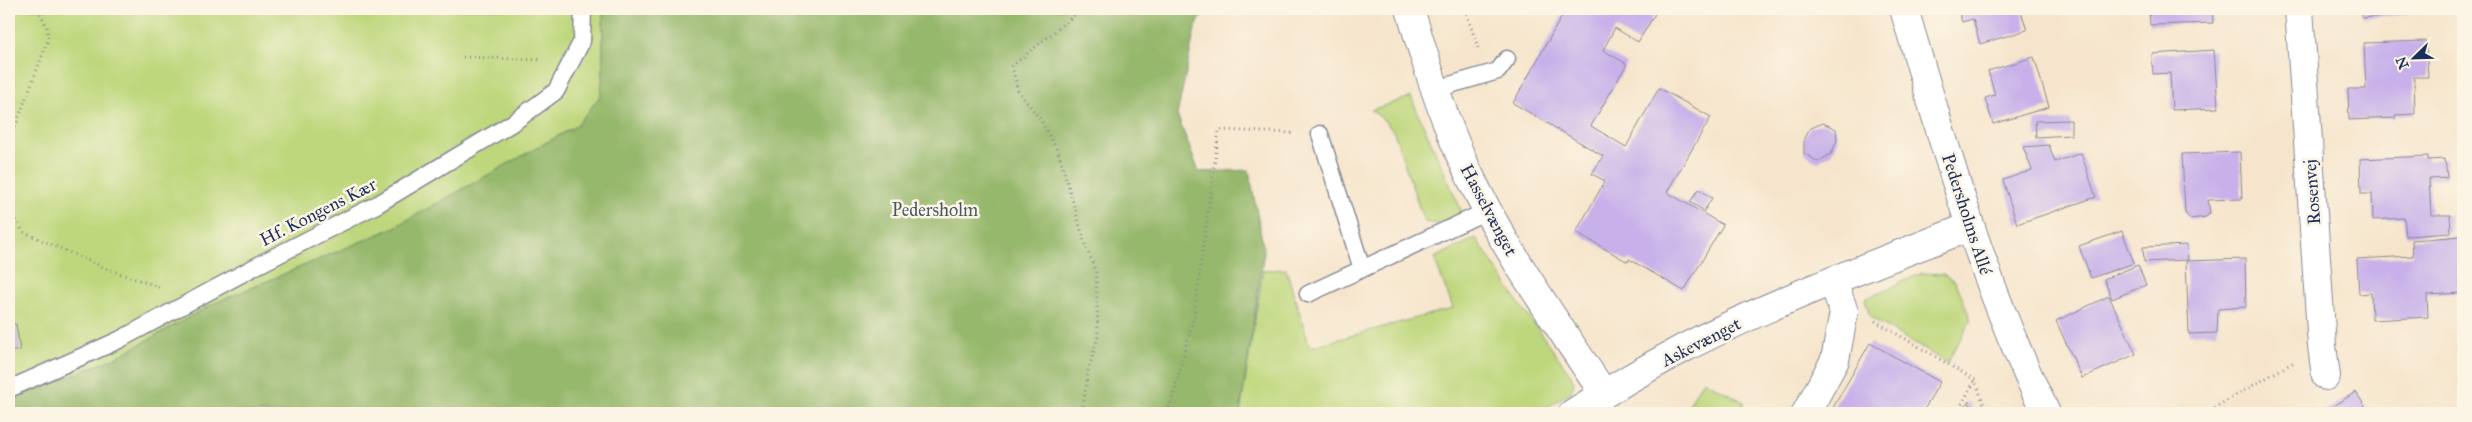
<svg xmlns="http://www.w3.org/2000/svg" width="2472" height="422" font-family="'IM FELL Great Primer',serif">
  <rect width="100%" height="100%" fill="#fcf5e5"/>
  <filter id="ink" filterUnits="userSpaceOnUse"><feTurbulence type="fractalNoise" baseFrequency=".02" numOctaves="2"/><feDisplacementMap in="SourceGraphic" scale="10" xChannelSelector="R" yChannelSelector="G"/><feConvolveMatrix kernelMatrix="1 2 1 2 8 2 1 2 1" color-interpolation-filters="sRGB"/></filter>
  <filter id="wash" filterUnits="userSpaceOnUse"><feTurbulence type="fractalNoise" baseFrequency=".0096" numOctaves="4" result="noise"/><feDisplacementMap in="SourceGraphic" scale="20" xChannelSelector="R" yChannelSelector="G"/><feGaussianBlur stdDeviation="1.12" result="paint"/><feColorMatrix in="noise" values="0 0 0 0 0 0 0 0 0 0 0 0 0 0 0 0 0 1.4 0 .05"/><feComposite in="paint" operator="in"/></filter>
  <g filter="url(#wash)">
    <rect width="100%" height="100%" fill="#f6e5cc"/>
    <g fill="#bed77c" stroke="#6c836d">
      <polygon points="9,9 603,9 603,70 601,95 576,126 391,229 215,303 119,356 9,402"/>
      <polygon points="1411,97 1462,212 1438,224 1424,222 1394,132 1383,119 1371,110"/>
      <polygon points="1476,238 1520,305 1571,375 1574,383 1571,392 1538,413 1240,413 1263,270 1286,269 1310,347 1453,308 1434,258"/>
      <polygon points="1922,273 1943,274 1956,282 1971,320 1947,363 1870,317 1865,299"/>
      <polygon points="1703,380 1744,402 1738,413 1684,413"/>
    </g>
    <polygon fill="#96b86c" stroke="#587465" points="603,9 1205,9 1195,29 1177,115 1199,172 1249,170 1264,251 1240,413 9,413 9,402 119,356 215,303 391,229 576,126 601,95 603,70"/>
    <g id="blocks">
      <g fill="#c8b1ea">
        <polygon points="1566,9 1658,9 1638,42 1615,28 1603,50 1627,64 1591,126 1626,147 1659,88 1711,117 1667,192 1723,225 1684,291 1629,259 1628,262 1576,232 1605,181 1592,174 1603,156 1513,103"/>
        <polygon points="1958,9 2020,9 2027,30 1980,44 1973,19 1962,22"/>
        <polygon points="2149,9 2212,9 2213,23 2150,25"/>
        <polygon points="2362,9 2408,9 2408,14 2362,18"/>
        <polygon points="2426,41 2428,77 2414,77 2415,114 2395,115 2395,118 2349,120 2348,89 2366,89 2364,43"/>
        <polygon points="2214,50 2218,108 2172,110 2170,73 2153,74 2152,54"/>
        <polygon points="2034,57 2049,107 1993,124 1985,98 1995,95 1988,71"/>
        <polygon points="2071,120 2071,135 2036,137 2035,121"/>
        <polygon points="1823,123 1836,129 1837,141 1831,154 1818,162 1804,153 1804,138 1809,129"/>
        <polygon points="2049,145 2055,162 2081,153 2096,197 2017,224 2003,180 2032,170 2023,147"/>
        <polygon points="2240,152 2242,199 2208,200 2210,213 2206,217 2190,219 2185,213 2182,154"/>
        <polygon points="2428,156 2428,160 2445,159 2447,178 2429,179 2431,215 2450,215 2451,233 2406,236 2404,218 2373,220 2372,194 2361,194 2360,159"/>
        <polygon points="1699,189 1712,198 1704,211 1690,202"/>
        <polygon points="2122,231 2134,263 2091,278 2079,246"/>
        <polygon points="2463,236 2463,255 2458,255 2461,293 2427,295 2428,317 2372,320 2371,293 2359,294 2357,259 2413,256 2412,240"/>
        <polygon points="2187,245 2188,260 2144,262 2143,247"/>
        <polygon points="2245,259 2246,307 2218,309 2217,333 2189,334 2186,261"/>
        <polygon points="2138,265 2146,285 2112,299 2104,279"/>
        <polygon points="2109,296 2136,354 2082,378 2056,321"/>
        <polygon points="16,324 20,350 9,352 9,325"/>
        <polygon points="1870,343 1940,382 1922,413 1830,413"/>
        <polygon points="2356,392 2369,413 2321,413"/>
        <polygon points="1969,401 1973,413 1961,413"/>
      </g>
    </g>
  </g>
  <g filter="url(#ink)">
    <use href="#blocks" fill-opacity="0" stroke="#888a95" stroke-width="1"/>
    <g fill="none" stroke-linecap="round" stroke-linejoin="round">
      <defs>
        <g id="service">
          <polyline points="1436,89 1498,71 1507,59"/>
          <polyline points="1320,134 1362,269"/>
          <polyline points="1308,294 1489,210"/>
          <polyline points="9,389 119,340 262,263 378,204 514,122 556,91 582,41 583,9"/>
        </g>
        <g id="minor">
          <path d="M1410,9c16,54 33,110 57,161 37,80 89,151 137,224"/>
          <polyline points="2299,9 2322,346 2326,376"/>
          <path d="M1573,413c35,-22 72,-44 109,-64 92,-48 191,-84 287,-122"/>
          <polyline points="1806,413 1835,360 1844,312 1833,281"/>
        </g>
        <path id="tertiary" d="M1904,9c41,137 78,275 142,404"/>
      </defs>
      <use href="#service" stroke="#888a95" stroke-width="19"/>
      <use href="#minor" stroke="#888a95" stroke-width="30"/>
      <use href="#tertiary" stroke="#888a95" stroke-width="30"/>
      <g stroke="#888a95" stroke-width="3" stroke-dasharray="1 4" stroke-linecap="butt">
        <polyline points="38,9 47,27 48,40 14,130 9,151 13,206 16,220 23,232 110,270 159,287"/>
        <polyline points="1082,9 1012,66 1018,91 1041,120 1059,154 1086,247 1096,271 1098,336 1088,372 1082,413"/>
        <polyline points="1465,9 1479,51"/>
        <polyline points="463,57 543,60"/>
        <polyline points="1875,321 1975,380 1987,413"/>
        <polyline points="1168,413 1194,316 1219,130 1294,133"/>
        <polyline points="1957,413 1975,380"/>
        <polyline points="2205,413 2294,362"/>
      </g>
      <use href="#service" stroke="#fff" stroke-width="16"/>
      <use href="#minor" stroke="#fff" stroke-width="28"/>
      <use href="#tertiary" stroke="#fff" stroke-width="28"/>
    </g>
  </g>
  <g text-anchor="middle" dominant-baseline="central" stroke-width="5" stroke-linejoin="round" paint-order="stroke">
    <g font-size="18" fill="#1b2f5e" stroke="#fcf5e5">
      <text transform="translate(2312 192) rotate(-94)">Rosenvej</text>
      <text transform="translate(1489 210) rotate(62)">Hasselvænget</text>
      <text transform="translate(318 212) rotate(-27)">Hf. Kongens Kær</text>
      <text transform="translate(1967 214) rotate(72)">Pedersholms Allé</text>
      <text transform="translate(1701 342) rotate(-27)">Askevænget</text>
    </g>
    <g font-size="18" fill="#445966" stroke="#fcf5e5">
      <text x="935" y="210">Pedersholm</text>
    </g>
  </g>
  <rect width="2472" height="422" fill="none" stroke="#fcf5e5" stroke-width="30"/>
  <g transform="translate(2414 58) rotate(247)" stroke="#fcf5e5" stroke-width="4" paint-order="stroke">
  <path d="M0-4L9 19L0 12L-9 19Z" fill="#1b2f5e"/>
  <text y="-8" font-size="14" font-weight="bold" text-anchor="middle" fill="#1b2f5e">N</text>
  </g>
</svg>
